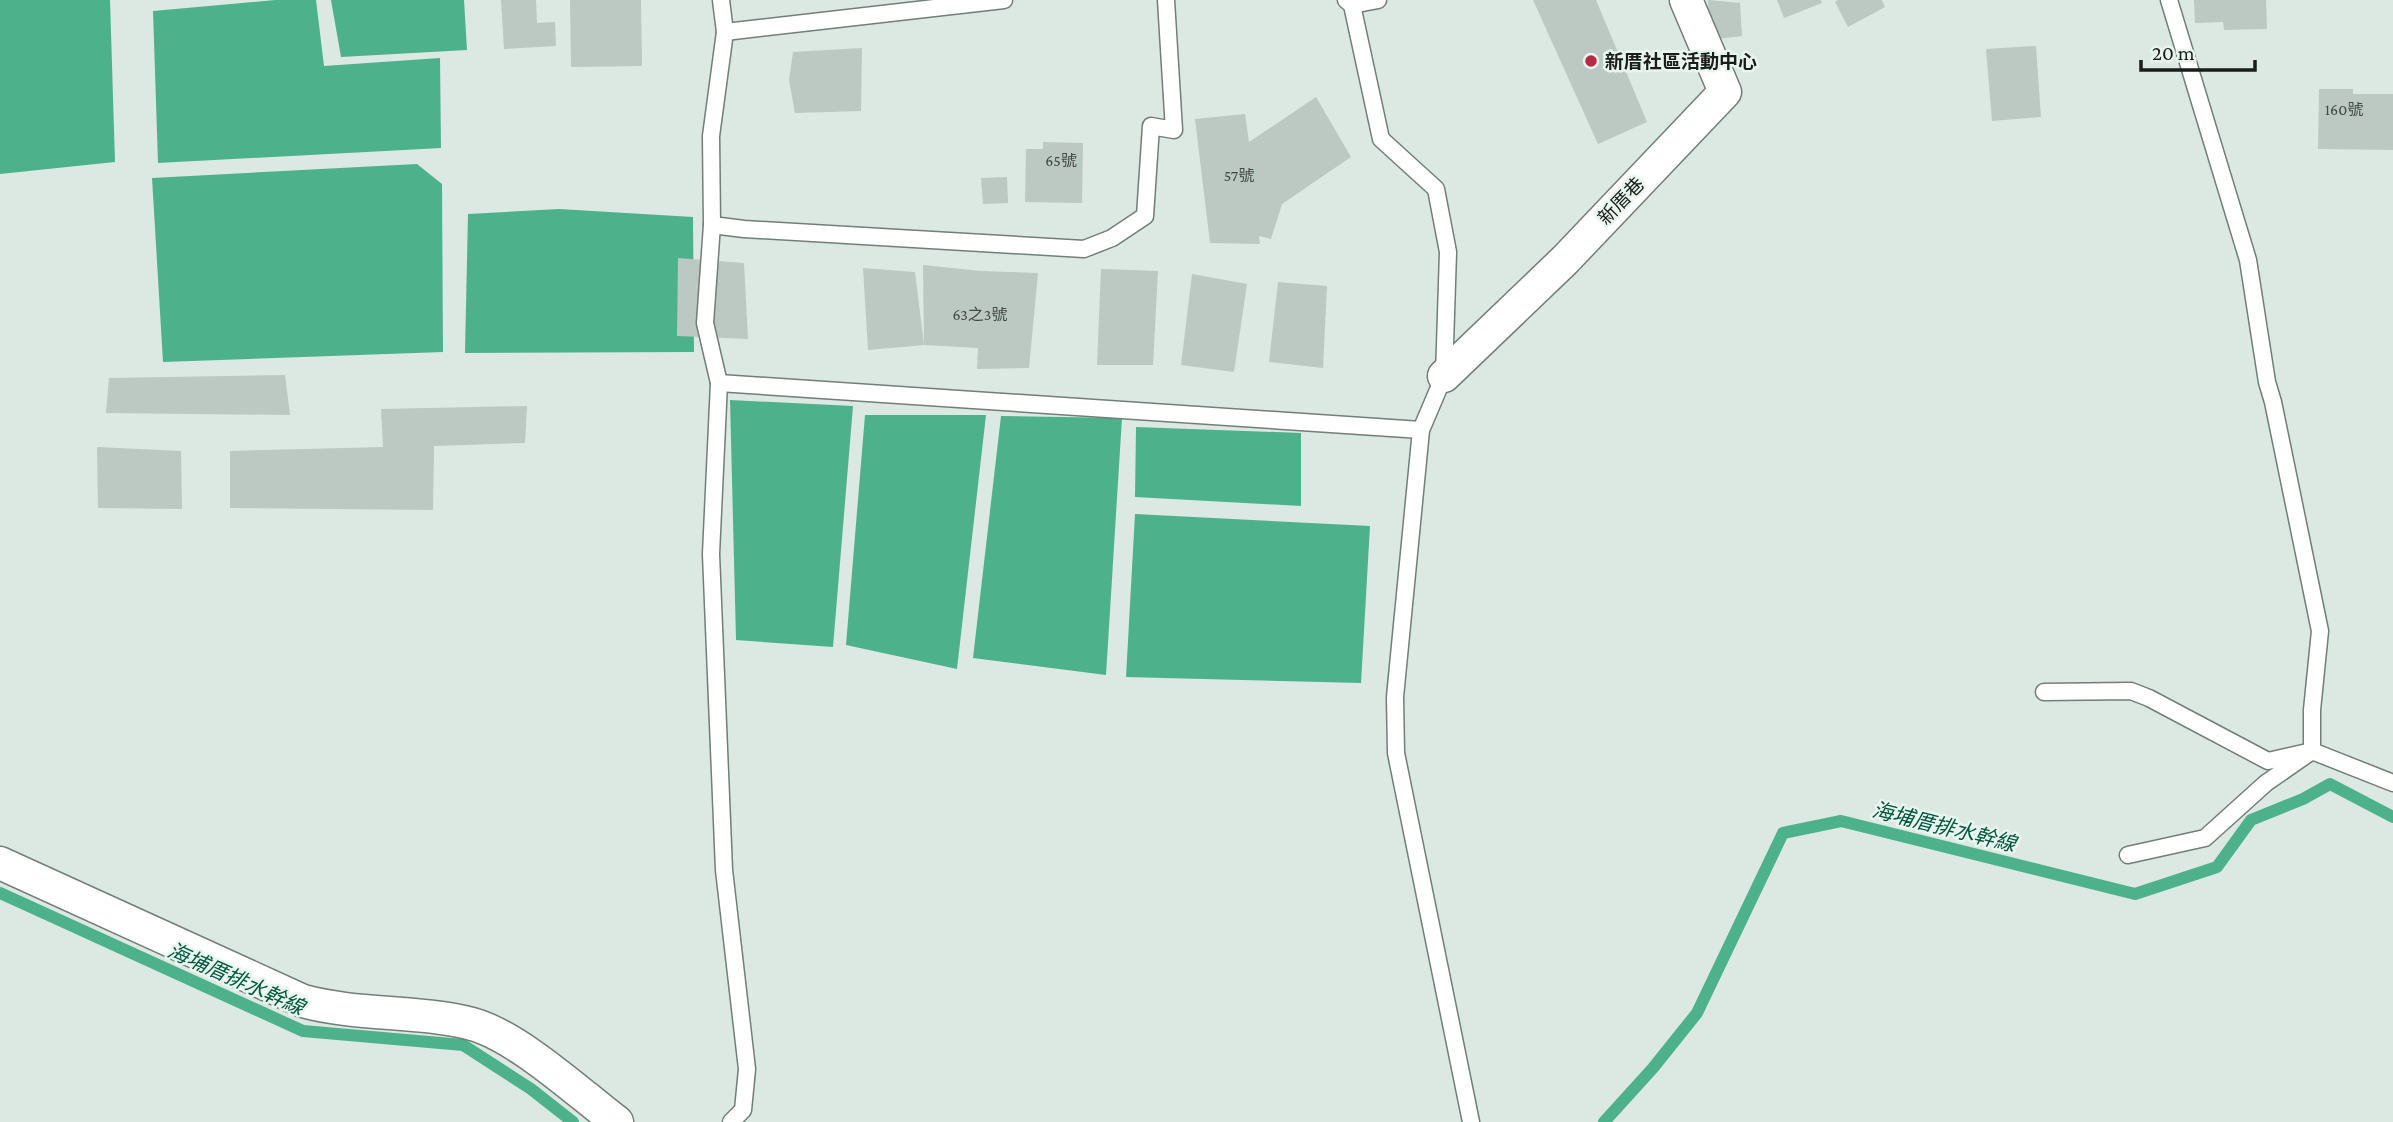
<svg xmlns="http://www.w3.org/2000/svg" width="2393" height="1122" font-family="'Crimson Pro','Noto Sans TC',serif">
  <rect width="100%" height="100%" fill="#dce8e2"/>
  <g fill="#4db28c">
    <polygon points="0,0 110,0 115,162 0,174"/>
    <polygon points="275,0 316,0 324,66 440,58 441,148 158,163 153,11"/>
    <polygon points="331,0 464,0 467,50 341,57"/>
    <polygon points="417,164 442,184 443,352 163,362 152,178"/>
    <polygon points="559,209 693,217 694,352 465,353 468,214"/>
    <polygon points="730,400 853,406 833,647 736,640"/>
    <polygon points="865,415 986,415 957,669 846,645"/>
    <polygon points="1001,416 1122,418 1106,675 973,658"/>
    <polygon points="1136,427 1301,433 1301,506 1135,497"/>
    <polygon points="1135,514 1370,526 1361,683 1126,677"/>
  </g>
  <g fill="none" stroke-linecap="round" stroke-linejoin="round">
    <g stroke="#4db28c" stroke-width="12">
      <polyline points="0,893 303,1031 463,1045 531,1089 573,1122"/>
      <polyline points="1604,1122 1653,1068 1697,1013 1783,833 1841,821 2135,894 2217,867 2251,820 2303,799 2330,784 2393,817"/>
    </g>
  </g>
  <g fill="#bcc8c2">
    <polygon points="501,0 536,0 537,23 555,22 556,46 504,49"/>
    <polygon points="570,0 641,0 642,66 571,67"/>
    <polygon points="1533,0 1596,0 1647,122 1598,144"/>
    <polygon points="1708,0 1740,3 1742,36 1709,40"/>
    <polygon points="1777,0 1821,0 1822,3 1784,18"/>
    <polygon points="1838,0 1882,0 1885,7 1848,27 1835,2"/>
    <polygon points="2194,0 2266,0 2267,29 2224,30 2223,22 2195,23"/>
    <polygon points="2036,46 2041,117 1992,121 1986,49"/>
    <polygon points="862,48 861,111 795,113 789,80 793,52"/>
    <polygon points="2319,89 2353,89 2353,94 2393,94 2393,150 2318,149"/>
    <polygon points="1316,97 1351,157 1282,204 1271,239 1259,236 1260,244 1210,243 1195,119 1245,114 1249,142"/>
    <polygon points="1043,142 1083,143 1082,203 1025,202 1026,149 1043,149"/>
    <polygon points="1007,177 1008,203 983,204 981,178"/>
    <polygon points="678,258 744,263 748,339 677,336"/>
    <polygon points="923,265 981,271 1038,273 1029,368 977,369 978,348 924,345 868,350 863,268 915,272 924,345"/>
    <polygon points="1101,269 1158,271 1153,365 1097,365"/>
    <polygon points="1192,274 1247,284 1234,372 1181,365"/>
    <polygon points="1278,282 1327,286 1323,368 1269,362"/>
    <polygon points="285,375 290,415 106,413 109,378"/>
    <polygon points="527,406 525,443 434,446 433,510 230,508 230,451 383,447 381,409"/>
    <polygon points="97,447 181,451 182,509 98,508"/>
  </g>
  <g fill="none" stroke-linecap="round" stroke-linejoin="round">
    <defs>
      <g id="lane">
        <polyline points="721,0 725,32 711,136 712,225 705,323 719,383 1421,430"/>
        <polyline points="1346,0 1352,5 1381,139 1436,189 1448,252 1444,376 1421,430 1395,697 1396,753 1471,1122"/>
        <polyline points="1352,5 1378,0"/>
        <polyline points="725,32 1004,0"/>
        <polyline points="712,225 744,229 1084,249 1112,238 1145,216 1151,126 1174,130 1166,0"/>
        <polyline points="719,383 711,554 724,870 747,1069 743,1110 731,1122"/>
        <polyline points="2044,692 2131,691 2149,698 2268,761 2312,751 2312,710 2320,631 2273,402 2267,382 2248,260 2169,0"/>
        <polyline points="2128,855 2205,838 2266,783 2312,751 2393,783"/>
      </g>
      <g id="street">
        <polyline points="1444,376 1565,260 1725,92 1686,0"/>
        <path d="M0,863l303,138c55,15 114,9 169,23 45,12 107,69 145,98"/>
      </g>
    </defs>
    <use href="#lane" stroke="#727e78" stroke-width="19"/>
    <use href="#street" stroke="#727e78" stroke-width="35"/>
    <use href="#lane" stroke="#fff" stroke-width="16"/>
    <use href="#street" stroke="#fff" stroke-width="32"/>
  </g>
  <circle fill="#ba2945" stroke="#e9f5ef" stroke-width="2.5" cx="1591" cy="61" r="7"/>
  <g text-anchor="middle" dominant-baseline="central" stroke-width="5" stroke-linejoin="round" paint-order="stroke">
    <g font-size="16" fill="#424845">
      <text x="2344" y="109">160號</text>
      <text x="1061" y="160">65號</text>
      <text x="1239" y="175">57號</text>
      <text x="980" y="314">63之3號</text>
    </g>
    <g font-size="19" font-weight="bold" fill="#191d1b" stroke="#e9f5ef" text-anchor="start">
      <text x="1605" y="61">新厝社區活動中心</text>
    </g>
    <g font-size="19" fill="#191d1b" stroke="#e9f5ef">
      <text transform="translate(1621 201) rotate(-46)">新厝巷</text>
    </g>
    <g font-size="21" font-style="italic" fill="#02583f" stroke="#e9f5ef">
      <text transform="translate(1944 827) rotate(14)">海埔厝排水幹線</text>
      <text transform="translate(236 979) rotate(24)">海埔厝排水幹線</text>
    </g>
  </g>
  <path d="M2141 60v10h114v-10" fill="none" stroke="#191d1b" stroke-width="3.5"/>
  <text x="2152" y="60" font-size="21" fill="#191d1b" stroke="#e9f5ef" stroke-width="5" paint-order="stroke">20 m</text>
</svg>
